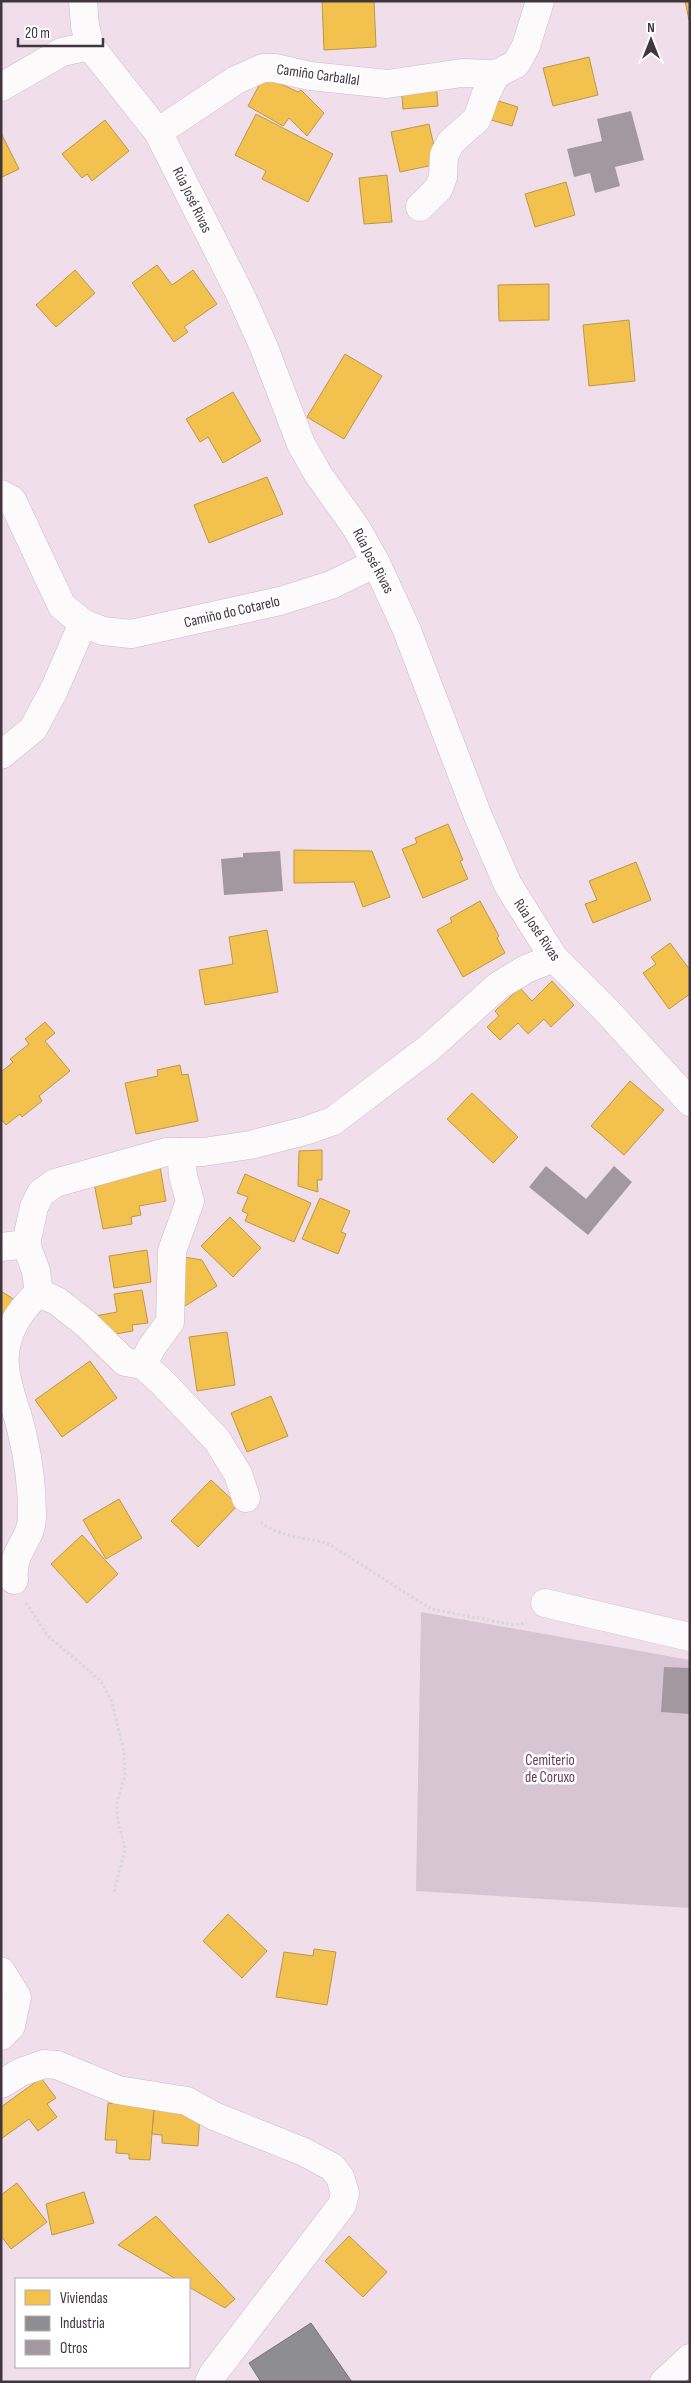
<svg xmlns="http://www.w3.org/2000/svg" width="691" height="2383" font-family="'Sofia Sans Condensed',sans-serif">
  <rect width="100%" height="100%" fill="#f0dfeb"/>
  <polygon fill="#d8c5d3" points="421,1612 690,1660 690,1908 416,1891"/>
  <g fill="#f2c14e" stroke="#bd9749">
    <polygon points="322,1 374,1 376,47 324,50"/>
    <polygon points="685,1 690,1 689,20"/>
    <polygon points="589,57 598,95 553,106 543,68"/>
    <polygon points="264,76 298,92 301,90 324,113 307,136 289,118 283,126 248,106"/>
    <polygon points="436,81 438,106 403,109 401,84"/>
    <polygon points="489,98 518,107 512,126 484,118"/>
    <polygon points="256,114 333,154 308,202 262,179 266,171 235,155"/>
    <polygon points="105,120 129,151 92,181 87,174 82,178 62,154"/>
    <polygon points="429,124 438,164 400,172 391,132"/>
    <polygon points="1,133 19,169 2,177 1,175"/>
    <polygon points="387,175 392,222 364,224 359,178"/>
    <polygon points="566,182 575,215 535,227 525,194"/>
    <polygon points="157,265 172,285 193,270 217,304 184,327 188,332 174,342 132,283"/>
    <polygon points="75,270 95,293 56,327 36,305"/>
    <polygon points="549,284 549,320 499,321 498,285"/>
    <polygon points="629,320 635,381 589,386 583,325"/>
    <polygon points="345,354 382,376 344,439 307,417"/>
    <polygon points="233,392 261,441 223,463 208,437 200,442 186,419"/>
    <polygon points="267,477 283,514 209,543 194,505"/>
    <polygon points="448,824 463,860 460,861 468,879 423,898 402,849 417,843 415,838"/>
    <polygon points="294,850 372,851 390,897 363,907 354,882 294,883"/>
    <polygon points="636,862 651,900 593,923 585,904 597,900 589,881"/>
    <polygon points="480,901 499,936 497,938 505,953 463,977 437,930 452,922 450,918"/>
    <polygon points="267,930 278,992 205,1005 199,970 233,964 229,937"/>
    <polygon points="670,943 690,970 690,994 669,1009 643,973 656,964 651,957"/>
    <polygon points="552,981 574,1005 551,1027 544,1019 528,1034 518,1023 500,1040 487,1027 499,1016 495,1011 520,988 532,1001"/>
    <polygon points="45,1022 55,1033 45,1041 70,1071 39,1096 42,1101 22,1117 20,1114 6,1125 1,1119 1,1072 13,1062 10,1059 29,1044 25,1039"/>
    <polygon points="180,1065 182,1075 188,1074 198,1121 136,1134 125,1083 158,1076 157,1070"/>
    <polygon points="630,1081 664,1110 624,1155 591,1126"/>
    <polygon points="472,1093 518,1137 493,1163 447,1119"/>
    <polygon points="322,1150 322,1180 317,1180 318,1192 298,1186 299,1151"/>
    <polygon points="159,1161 166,1201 139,1206 141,1215 131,1217 132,1224 103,1229 92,1173"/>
    <polygon points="245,1174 311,1203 294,1242 245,1221 248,1214 242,1211 248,1197 237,1193"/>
    <polygon points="320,1198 350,1211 341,1232 346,1234 338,1254 302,1239"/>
    <polygon points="230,1217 261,1248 233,1277 201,1246"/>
    <polygon points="147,1250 151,1282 114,1288 109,1256"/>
    <polygon points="184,1257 202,1260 217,1286 185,1306 176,1291"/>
    <polygon points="142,1290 148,1323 132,1325 133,1331 110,1335 95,1316 117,1312 114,1294"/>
    <polygon points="1,1291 18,1302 1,1328"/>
    <polygon points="227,1332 235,1385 197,1391 189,1337"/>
    <polygon points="90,1361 117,1398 62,1437 35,1400"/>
    <polygon points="271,1396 288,1436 247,1452 231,1413"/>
    <polygon points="211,1480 238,1505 198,1547 171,1521"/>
    <polygon points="119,1499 142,1538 106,1559 83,1520"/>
    <polygon points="82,1535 118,1574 87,1603 51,1564"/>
    <polygon points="228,1914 267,1951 242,1978 203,1941"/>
    <polygon points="314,1949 336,1952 327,2005 276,1997 284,1952 313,1956"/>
    <polygon points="41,2078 56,2098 47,2104 57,2117 38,2131 29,2119 1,2139 1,2107"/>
    <polygon points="108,2103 154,2107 150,2160 129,2159 129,2154 116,2153 117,2140 105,2140"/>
    <polygon points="154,2110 200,2113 198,2146 162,2143 162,2135 152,2134"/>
    <polygon points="17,2183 47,2222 11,2249 1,2236 1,2195"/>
    <polygon points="84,2192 94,2223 52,2235 46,2204"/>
    <polygon points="156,2216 235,2299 225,2308 189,2287 189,2279 176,2279 118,2245"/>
    <polygon points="349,2236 387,2272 363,2297 325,2261"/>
  </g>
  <polygon fill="#8d8d92" stroke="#767379" points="311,2323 352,2382 261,2382 249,2363"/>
  <g fill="#a498a0">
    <polygon points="631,111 644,160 615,167 620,186 595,193 590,173 574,177 567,149 602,141 597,119"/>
    <polygon points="280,851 283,891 224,895 221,859 243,857 243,853"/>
    <polygon points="546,1166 586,1199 614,1166 632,1182 588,1235 529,1187"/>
    <polygon points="664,1667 690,1668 690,1714 661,1712"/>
  </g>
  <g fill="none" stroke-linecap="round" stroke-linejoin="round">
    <defs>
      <g id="minor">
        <polyline points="83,1 85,26 90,46 158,132 240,294 263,345 301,444 318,474 357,529 376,563 406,628 478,816 508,885 554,958 608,1012 690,1102"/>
        <polyline points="1,87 62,52 90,46"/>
        <polyline points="158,132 236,80 263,68 275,68 310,76 387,84 462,73 496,74 516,64 526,46 540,1"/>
        <polyline points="420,207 439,188 443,177 444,155 451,142 477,119 485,96 496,74"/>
        <polyline points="1,494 12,500 62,606 83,623 103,631 131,634 280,601 331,585 376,563"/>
        <polyline points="1,755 33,729 54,690 83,623"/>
        <polyline points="1,1247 26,1244 34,1207 41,1193 55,1183 166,1152 203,1152 250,1145 308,1130 333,1121 429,1048 498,986 526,969 554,958"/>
        <polyline points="39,1293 57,1301 85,1323 125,1362 143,1365 162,1382 217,1440 238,1474 246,1498"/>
        <polyline points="143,1365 151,1348 170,1322 172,1251 190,1201 183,1176 181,1152"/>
        <path d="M14,1580c-3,-31 18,-38 18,-64 0,-29 -3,-55 -10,-83 -4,-20 -13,-39 -16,-59 -6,-31 9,-61 33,-81l-3,-22 -10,-27"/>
        <polyline points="545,1603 690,1637"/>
        <polyline points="1,1971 17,1997 11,2026 1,2036"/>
        <polyline points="1,2084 21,2072 44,2064 57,2065 118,2090 187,2101 214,2116 304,2152 332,2167 340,2177 345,2193 342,2205 213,2374 209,2382"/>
      </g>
      <polyline id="major" points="664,2382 690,2358"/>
    </defs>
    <use href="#minor" stroke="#cabcc6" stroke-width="29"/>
    <use href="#major" stroke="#cabcc6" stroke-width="29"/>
    <g stroke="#dbd6d9" stroke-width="3" stroke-dasharray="2.5 2.5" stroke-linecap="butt">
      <path d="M261,1522c18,16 46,15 68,22l102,65 83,16 13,-2"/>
      <polyline points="26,1603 48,1636 101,1681 112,1702 124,1752 125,1775 117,1803 117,1816 125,1849 114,1892"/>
    </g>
    <use href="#minor" stroke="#fdfafc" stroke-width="28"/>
    <use href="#major" stroke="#fdfafc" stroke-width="28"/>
  </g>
  <g text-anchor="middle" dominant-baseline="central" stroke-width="5" stroke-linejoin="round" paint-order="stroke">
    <g font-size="15" fill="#41353e" stroke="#fff">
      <text transform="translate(318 75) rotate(8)">Camiño Carballal</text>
      <text transform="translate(192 200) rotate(64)">Rúa José Rivas</text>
      <text transform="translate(373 561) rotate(62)">Rúa José Rivas</text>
      <text transform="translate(232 612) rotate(-13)">Camiño do Cotarelo</text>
      <text transform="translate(537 930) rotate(56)">Rúa José Rivas</text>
    </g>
    <g font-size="15" fill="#683a5e" stroke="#fff">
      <text x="550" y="1760">Cemiterio<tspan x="550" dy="17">de Coruxo</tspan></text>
    </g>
  </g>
  <rect width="691" height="2383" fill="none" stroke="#41353e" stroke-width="5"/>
  <rect x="15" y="2278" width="175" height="90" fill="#ffffff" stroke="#b3aeb2"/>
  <rect x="25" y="2290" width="25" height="15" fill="#f2c14e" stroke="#b3aeb2"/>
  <text x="60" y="2303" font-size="15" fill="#41353e">Viviendas</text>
  <rect x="25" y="2316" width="25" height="15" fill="#8d8d92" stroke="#b3aeb2"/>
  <text x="60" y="2328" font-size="15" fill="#41353e">Industria</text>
  <rect x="25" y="2340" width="25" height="15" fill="#a498a0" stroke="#b3aeb2"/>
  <text x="60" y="2353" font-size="15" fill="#41353e">Otros</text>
  <g transform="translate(651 40)" stroke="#ffffff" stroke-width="4" paint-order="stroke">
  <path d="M0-4L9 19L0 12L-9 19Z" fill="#41353e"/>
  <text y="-8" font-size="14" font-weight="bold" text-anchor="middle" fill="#41353e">N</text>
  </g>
  <path d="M18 38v8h85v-8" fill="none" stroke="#41353e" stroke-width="2.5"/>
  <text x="25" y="38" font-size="15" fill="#41353e" stroke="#ffffff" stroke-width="4" paint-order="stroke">20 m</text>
</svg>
